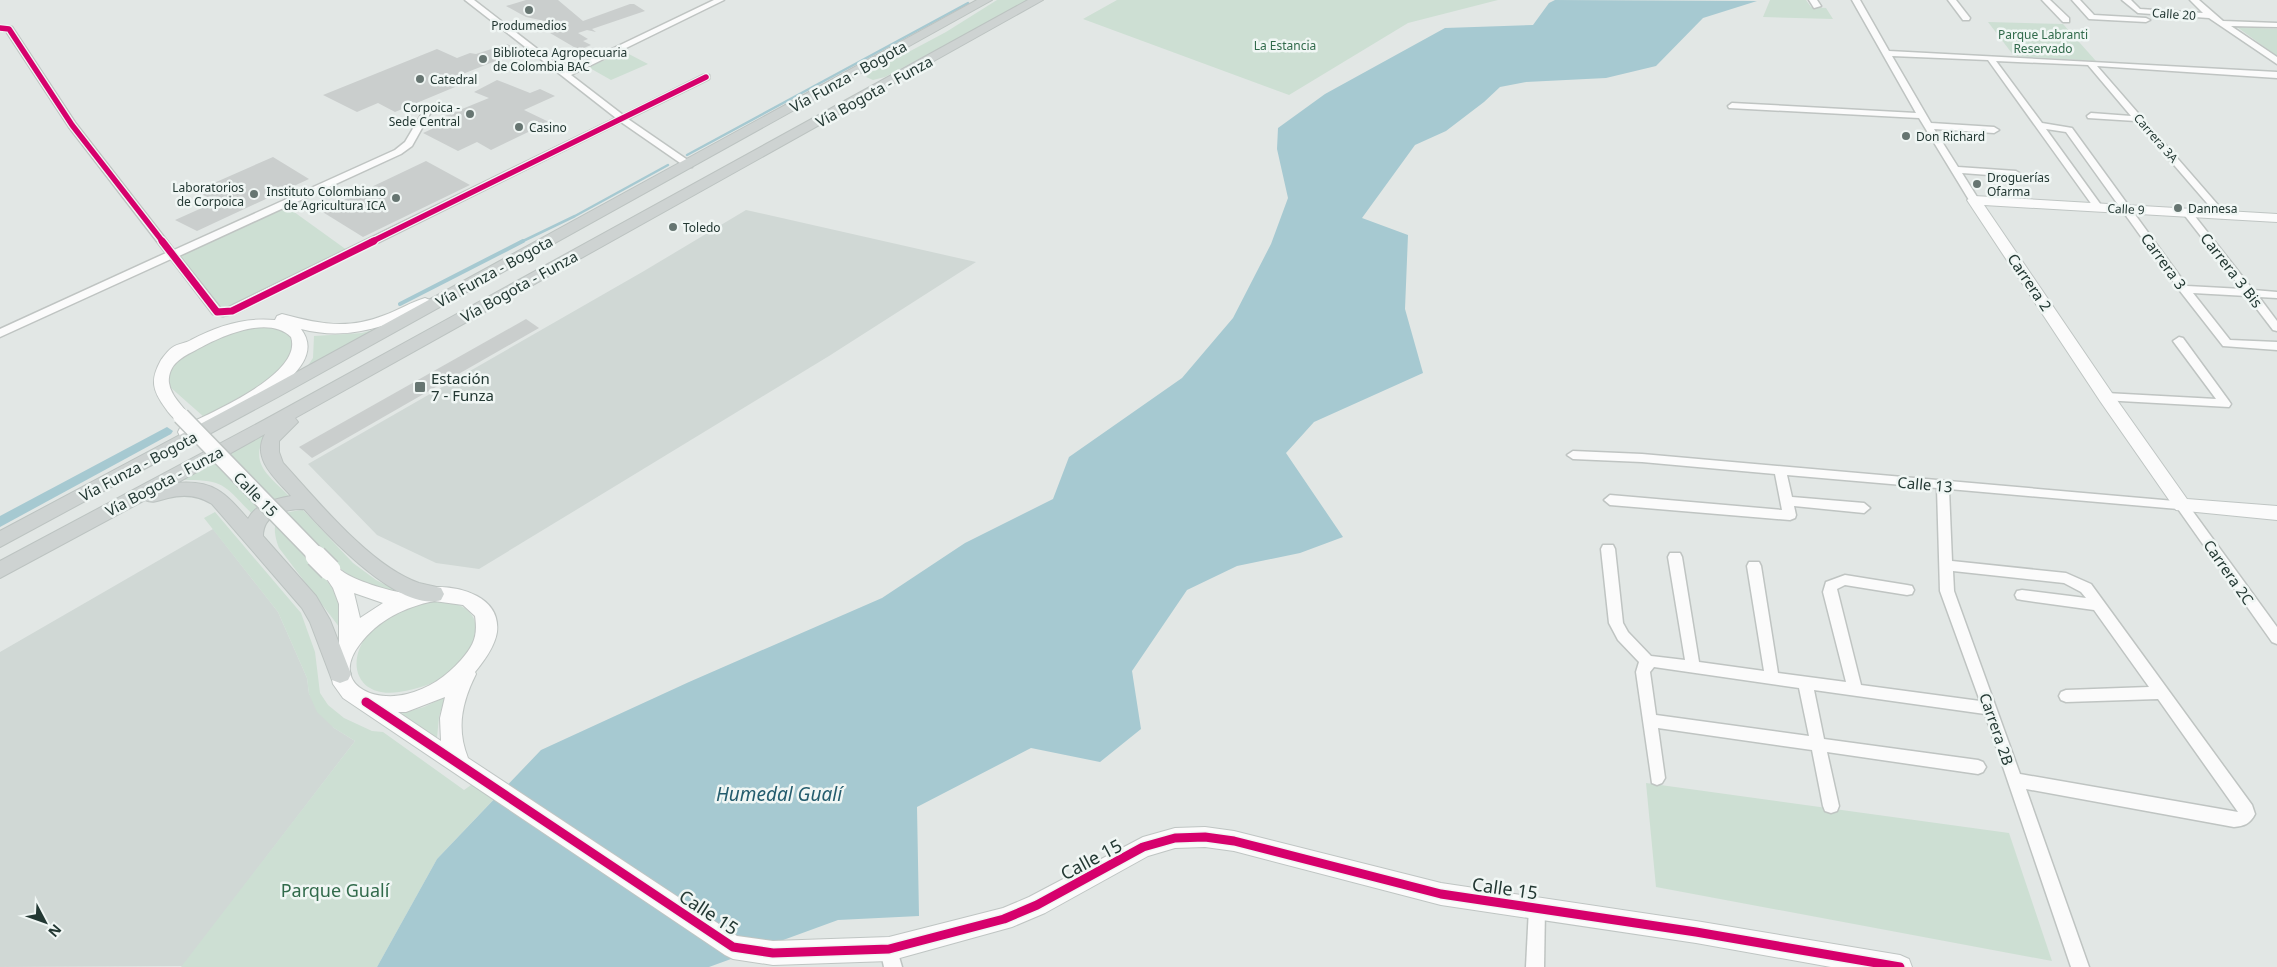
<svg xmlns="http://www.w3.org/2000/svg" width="2277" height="967" font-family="'Noto Sans',sans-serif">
  <rect width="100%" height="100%" fill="#e2e7e5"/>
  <g fill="#d0d8d5">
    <polygon points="746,210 976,262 829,356 479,569 436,563 377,535 308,464 644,271"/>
    <polygon points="213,529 278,612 307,678 309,694 334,728 355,741 183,966 0,967 0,652"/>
  </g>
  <g fill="#cddfd3">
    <polygon points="997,0 1030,0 885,77 873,80 866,77 871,72 946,32"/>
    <polygon points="1117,0 1498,0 1408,23 1289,95 1083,19"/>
    <polygon points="1770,0 1806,0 1811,7 1826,8 1833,19 1763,17"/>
    <polygon points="1988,22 2063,24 2096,61 2014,56"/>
    <polygon points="2237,27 2277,29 2277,56"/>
    <polygon points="625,52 648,64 611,80 588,67"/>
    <polygon points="283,204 351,253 223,313 173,255"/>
    <polygon points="265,326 281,328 297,342 289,364 259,386 204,417 170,387 169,375 176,362 189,350 227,331"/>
    <polygon points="380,328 305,370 313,358 314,336 362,333"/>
    <path d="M266,433c-18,31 3,42 23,63l-20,7 -15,13c-31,-32 -29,-37 -76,-36z"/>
    <path d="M303,510l50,53 23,17 26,13c-26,-2 -50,-13 -69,-31l-14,9c20,24 22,30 24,61l-64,-84c-9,-25 -4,-36 24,-38z"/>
    <polygon points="215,512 301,613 315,652 320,693 328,705 344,718 372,731 383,732 464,790 481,778 494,799 437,859 377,967 181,967 355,741 334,728 317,712 309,694 307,678 278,612 204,518"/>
    <path d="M427,602c11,0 24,-1 34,4 28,14 11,47 -7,63 -16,14 -35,20 -55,23 -45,7 -55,-35 -26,-63 15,-15 34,-21 54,-27z"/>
    <polygon points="445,697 439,717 437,738 400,714 424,707"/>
    <polygon points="1646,783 2009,833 2052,961 1656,887"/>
  </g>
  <polygon fill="#a6c9d1" points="1555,0 1757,1 1703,18 1656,66 1606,78 1526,82 1500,87 1484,102 1446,131 1415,145 1362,218 1408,235 1405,309 1423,373 1314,422 1286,453 1343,537 1300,553 1237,566 1187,590 1132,671 1141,729 1100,762 1031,748 917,807 919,916 838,920 709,967 377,967 437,859 541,750 689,682 882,598 965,543 1053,499 1069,457 1182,378 1233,318 1271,244 1288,198 1277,149 1278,128 1325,94 1445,28 1533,25 1549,3"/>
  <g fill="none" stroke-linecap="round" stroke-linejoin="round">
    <g stroke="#a6c9d1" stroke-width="2.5">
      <polyline points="687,155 968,3"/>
      <polyline points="521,242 575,216 668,165"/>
    </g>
    <polyline stroke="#a6c9d1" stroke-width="4" points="400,304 523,241"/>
    <polygon fill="#a6c9d1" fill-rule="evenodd" points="167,427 173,431 171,434 0,527 0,516"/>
  </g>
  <g fill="#cacecd">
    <polygon points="526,0 558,0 583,21 630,4 634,4 645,11 592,29 596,32 587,30 578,33 588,39 583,41 591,45 579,50 550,33 568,26 526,17 506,6"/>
    <polygon points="507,44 523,50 445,81 455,87 395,112 378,103 357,112 323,95 437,49 457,58 470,53 476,54"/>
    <polygon points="497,80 530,93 540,89 555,96 524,110 549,122 491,150 477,142 458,151 423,133 447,122 440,118 489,98 474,92"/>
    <polygon points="273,157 309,179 197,231 175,220 213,203 198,190"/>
    <polygon points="426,161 470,185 363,237 321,211"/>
    <polygon points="526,319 539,328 312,458 299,447"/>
  </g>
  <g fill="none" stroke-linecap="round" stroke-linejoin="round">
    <defs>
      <g id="street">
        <polygon points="465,0 474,0 566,71 714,0 724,0 571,75 623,115 703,75 709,75 709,79 628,119 692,163 692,167 686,167 621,122 236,313 223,316 213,314 171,259 0,337 0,329 166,253 69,127 6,31 0,30 0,26 12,27 76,124 174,250 395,150 405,142 424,110 430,110 431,112 412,146 401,154 179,256 221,309 223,310 616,118"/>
        <polygon points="1809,0 1817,0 1821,6 1814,8"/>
        <polygon points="1852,0 1860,0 1889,51 2277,72 2277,78 2097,66 2225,213 2227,215 2222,218 2219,217 2136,121 2088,118 2087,116 2091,113 2131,116 2088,65 1996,61 2042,123 2072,128 2187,286 2242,289 2182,212 2187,209 2190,210 2253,290 2277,292 2277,298 2259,297 2277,321 2277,331 2273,330 2247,296 2193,293 2230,340 2277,342 2277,350 2223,346 2180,291 2066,132 2046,129 2101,205 2101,209 2095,209 1988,60 1892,56 1931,123 1994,127 1999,130 1994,133 1934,129 1958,167 2016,171 2021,174 2016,177 1962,173 1979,200 1974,203 1969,200 1919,118 1729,108 1728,106 1732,103 1916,113"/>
        <polygon points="1948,0 1956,0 1970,18 1969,20 1963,20"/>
        <polygon points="2042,0 2050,0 2069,18 2069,22 2063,22"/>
        <polygon points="2072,0 2080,0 2094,15 2146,18 2150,20 2146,22 2089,19"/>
        <polygon points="2122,0 2131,0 2140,9 2203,13 2190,0 2199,0 2223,21 2277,23 2277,27 2231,26 2277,57 2277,64 2209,18 2138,13"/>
        <polygon points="2179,337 2183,338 2229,401 2231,404 2229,407 2102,400 2100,397 2106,393 2216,399 2173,341"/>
        <path d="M1573,451l69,3 544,48 91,125v17l-5,-2 -94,-133 -229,-20 3,72 114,12 25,11 161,221 3,9c-5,10 -11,12 -21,13l-208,-38 63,178h-18l-86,-253 -171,-24 10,49 154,21 5,2 3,5 -3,5 -5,2 -151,-22 12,54 -2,5 -6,2 -6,-2 -2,-5 -11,-56 -154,-22 7,50 -3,5 -5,2 -5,-2 -16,-111 3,-10 -21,-22 -9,-17 -8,-74 2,-4h10l2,4 8,74 5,9 23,24 34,4 -17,-103 2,-4h10l2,4 17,105 65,9 -17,-105 2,-4h10l2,4 17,107 68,9 -23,-90 3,-10 19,-7 62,10 5,1 2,4 -2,4 -5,1 -62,-10 -8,4 24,96 119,16 -40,-110 -3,-103 -150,-13 5,22 72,6 6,5 -6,5 -70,-7 2,9 -1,3 -5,2 -180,-15 -6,-5 6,-5 172,15 -7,-36 -133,-12 -69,-3 -6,-4zM1953,571l111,12 17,9 5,6 -64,-8 -5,1 -2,4 2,4 5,1 72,10 55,77 -83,3 -5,2 -2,4 2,4 5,2 92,-3 80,113 -218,-38 -66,-183zM1654,667l145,21 10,48 -153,-21 -6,-43z"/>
        <polygon points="1537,900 1543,902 1545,908 1544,967 1526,967 1529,908 1531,902"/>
        <polygon points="889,941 895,943 902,967 884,967 880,949 883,943"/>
      </g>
      <g id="secondary">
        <polygon points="1974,196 2277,214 2277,222 1984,205 2112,393 2187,499 2277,506 2277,520 2176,510 2100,401 1967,200"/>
        <path d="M425,298l5,2 3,3 -3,3c-41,21 -83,35 -129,23 35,45 -80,92 -109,107l-6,2 -6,-2 -2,-4 2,-4c27,-14 124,-53 111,-91 -23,-23 -72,0 -95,13 -6,3 -14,7 -19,12 -6,5 -9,14 -8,21 2,14 14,22 20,33l-2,4c-11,3 -15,-3 -21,-11 -14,-19 -16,-29 -5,-49 3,-4 7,-10 12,-13 4,-3 13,-4 18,-7 26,-14 54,-23 84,-20l2,-4 5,-2c38,10 65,16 103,1 14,-5 26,-13 40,-17z"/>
        <path d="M330,563c6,2 7,5 12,8 11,9 47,20 62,22 9,1 20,-6 30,-6 27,-1 67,10 63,45 -2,14 -13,29 -22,40l1,2c-14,28 -20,54 -8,84l269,178 36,5 116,-4 114,-29 26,-11 114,-60 32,-9 30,-1 29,4 207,52 255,38 204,34 9,4 3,8h-81l-135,-24 -255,-38 -207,-54 -29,-4 -30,1 -27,8 -103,57 -33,14 -123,34 -116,4 -40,-6 -8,-4 -382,-257 -10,-14 -3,-13 3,-15 6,-13v-39l-6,-16 -12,-18 2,-5zM354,593l29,10 -23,15zM434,601l29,4 12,11c3,20 -1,29 -14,44 -14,16 -33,29 -54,34 -35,9 -77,-11 -47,-50 18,-24 45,-37 74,-43zM445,697l-5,21 1,23 -43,-29h8z"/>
      </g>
      <g id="primary">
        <polygon points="977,0 992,0 278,397 0,547 0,531 266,389"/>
        <path d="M1028,0h15l-748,418 3,4 -19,19v11l4,11c34,37 87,103 136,120 7,2 15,3 22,5l3,6 -3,6c-41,13 -112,-63 -137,-91 -19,0 -41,5 -41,27l53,60 14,24 21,54 -3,6 -8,3 -8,-3 -22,-58 -8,-14 -90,-104c-14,-9 -28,-10 -44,-6 -9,2 -14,6 -23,2l-145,78v-17l266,-142zM265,434c-14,25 11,45 26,62 -16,3 -35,7 -43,23 -23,-26 -34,-39 -71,-36z"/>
      </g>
    </defs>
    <use href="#street" stroke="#bfc4c2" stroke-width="3"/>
    <use href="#secondary" stroke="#bfc5c3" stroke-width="2"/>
    <use href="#primary" stroke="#bcc3c1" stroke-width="2"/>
    <use href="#street" fill="#fbfbfb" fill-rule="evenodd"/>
    <use href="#secondary" fill="#fbfbfb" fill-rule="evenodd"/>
    <use href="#primary" fill="#ced3d2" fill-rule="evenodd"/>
    <defs>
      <polyline id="secondary-bridge-far1" points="181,416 318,557"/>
      <polyline id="secondary-bridge" points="316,556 330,570"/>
    </defs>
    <use href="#secondary-bridge-far1" stroke="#bfc5c3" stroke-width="19" stroke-linecap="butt"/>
    <use href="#secondary-bridge" stroke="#bfc5c3" stroke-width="24" stroke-linecap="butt"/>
    <use href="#secondary-bridge-far1" stroke="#fbfbfb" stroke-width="16"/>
    <use href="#secondary-bridge" stroke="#fbfbfb" stroke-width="21"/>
    <defs>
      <g id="cycleway-far2">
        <polyline points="0,28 9,29 72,125 163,242"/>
        <polyline points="371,242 706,77"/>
      </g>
      <polyline id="cycleway-far1" points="162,241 217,312 232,311 374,241"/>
      <polyline id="cycleway" points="366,702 733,947 773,953 889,949 1004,919 1037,905 1143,847 1175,838 1205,837 1234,841 1441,894 1696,932 1900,967"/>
    </defs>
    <use href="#cycleway-far2" stroke="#f0f6f4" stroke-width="8"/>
    <use href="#cycleway-far1" stroke="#f0f6f4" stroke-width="10"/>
    <use href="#cycleway" stroke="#f0f6f4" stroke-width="12"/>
    <use href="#cycleway-far2" stroke="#d6006c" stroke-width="5.5"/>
    <use href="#cycleway-far1" stroke="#d6006c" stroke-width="7"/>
    <use href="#cycleway" stroke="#d6006c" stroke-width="9"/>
  </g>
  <g fill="#667571" stroke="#f0f6f4" stroke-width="2">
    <circle cx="529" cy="10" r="5"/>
    <circle cx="483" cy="59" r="5"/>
    <circle cx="420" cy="79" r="5"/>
    <circle cx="470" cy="114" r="5"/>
    <circle cx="519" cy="127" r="5"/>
    <circle cx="1906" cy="136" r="5"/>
    <circle cx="1977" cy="184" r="5"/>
    <circle cx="254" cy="194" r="5"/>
    <circle cx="396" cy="198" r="5"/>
    <circle cx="2178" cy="208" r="5"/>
    <circle cx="673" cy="227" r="5"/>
    <rect x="414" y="381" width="12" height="12" rx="2.5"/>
  </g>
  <g text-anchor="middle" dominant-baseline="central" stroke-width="5" stroke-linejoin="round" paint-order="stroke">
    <g font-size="12" fill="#233833" stroke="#f0f6f4">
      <text transform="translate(2174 14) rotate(4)">Calle 20</text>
      <text transform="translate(2156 138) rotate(49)">Carrera 3A</text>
      <text transform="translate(2126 209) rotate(3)">Calle 9</text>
    </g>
    <g font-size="12" fill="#233833" stroke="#f0f6f4" text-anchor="start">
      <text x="529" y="25" text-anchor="middle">Produmedios</text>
      <text x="493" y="52">Biblioteca Agropecuaria<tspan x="493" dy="14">de Colombia BAC</tspan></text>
      <text x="430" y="79">Catedral</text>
      <text x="460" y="107" text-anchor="end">Corpoica -<tspan x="460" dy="14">Sede Central</tspan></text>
      <text x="529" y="127">Casino</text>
      <text x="1916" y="136">Don Richard</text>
      <text x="1987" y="177">Droguerías<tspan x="1987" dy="14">Ofarma</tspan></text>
      <text x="244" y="187" text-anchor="end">Laboratorios<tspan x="244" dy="14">de Corpoica</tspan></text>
      <text x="386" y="191" text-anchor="end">Instituto Colombiano<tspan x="386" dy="14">de Agricultura ICA</tspan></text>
      <text x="2188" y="208">Dannesa</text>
      <text x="683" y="227">Toledo</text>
    </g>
    <g font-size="12" fill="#316a4b" stroke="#f0f6f4">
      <text x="2043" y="34">Parque Labranti<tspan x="2043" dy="14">Reservado</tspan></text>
      <text x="1285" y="45">La Estancia</text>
    </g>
    <g font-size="15" fill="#233833" stroke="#f0f6f4">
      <text transform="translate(848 76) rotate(-29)">Vía Funza - Bogota</text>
      <text transform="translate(874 91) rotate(-29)">Vía Bogota - Funza</text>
      <text transform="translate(2164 261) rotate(54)">Carrera 3</text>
      <text transform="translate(2232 270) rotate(52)">Carrera 3 Bis</text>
      <text transform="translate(494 271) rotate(-29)">Vía Funza - Bogota</text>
      <text transform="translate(2030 282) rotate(56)">Carrera 2</text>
      <text transform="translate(519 286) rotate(-29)">Vía Bogota - Funza</text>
      <text transform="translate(138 466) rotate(-28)">Vía Funza - Bogota</text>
      <text transform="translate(164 481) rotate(-28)">Vía Bogota - Funza</text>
      <text transform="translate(1925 484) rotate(5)">Calle 13</text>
      <text transform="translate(256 494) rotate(46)">Calle 15</text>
      <text transform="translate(2229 572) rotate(55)">Carrera 2C</text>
      <text transform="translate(1997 729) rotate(71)">Carrera 2B</text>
    </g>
    <g font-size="15" fill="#233833" stroke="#f0f6f4" text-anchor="start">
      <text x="431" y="378">Estación<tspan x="431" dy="17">7 - Funza</tspan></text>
    </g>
    <g font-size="18" fill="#233833" stroke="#f0f6f4">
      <text transform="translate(1091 859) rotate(-28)">Calle 15</text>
      <text transform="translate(1505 888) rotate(8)">Calle 15</text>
      <text transform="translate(709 912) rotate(33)">Calle 15</text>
    </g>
    <g font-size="18" fill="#316a4b" stroke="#f0f6f4">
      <text x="335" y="890">Parque Gualí</text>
    </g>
    <g font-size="19" font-style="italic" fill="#235c6d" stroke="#f0f6f4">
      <text x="779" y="794">Humedal Gualí</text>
    </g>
  </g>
  <g transform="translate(45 922) rotate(131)" stroke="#f0f6f4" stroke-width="4" paint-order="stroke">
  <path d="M0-4L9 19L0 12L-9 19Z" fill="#233833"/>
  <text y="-8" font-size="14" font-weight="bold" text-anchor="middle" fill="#233833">N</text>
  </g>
</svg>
